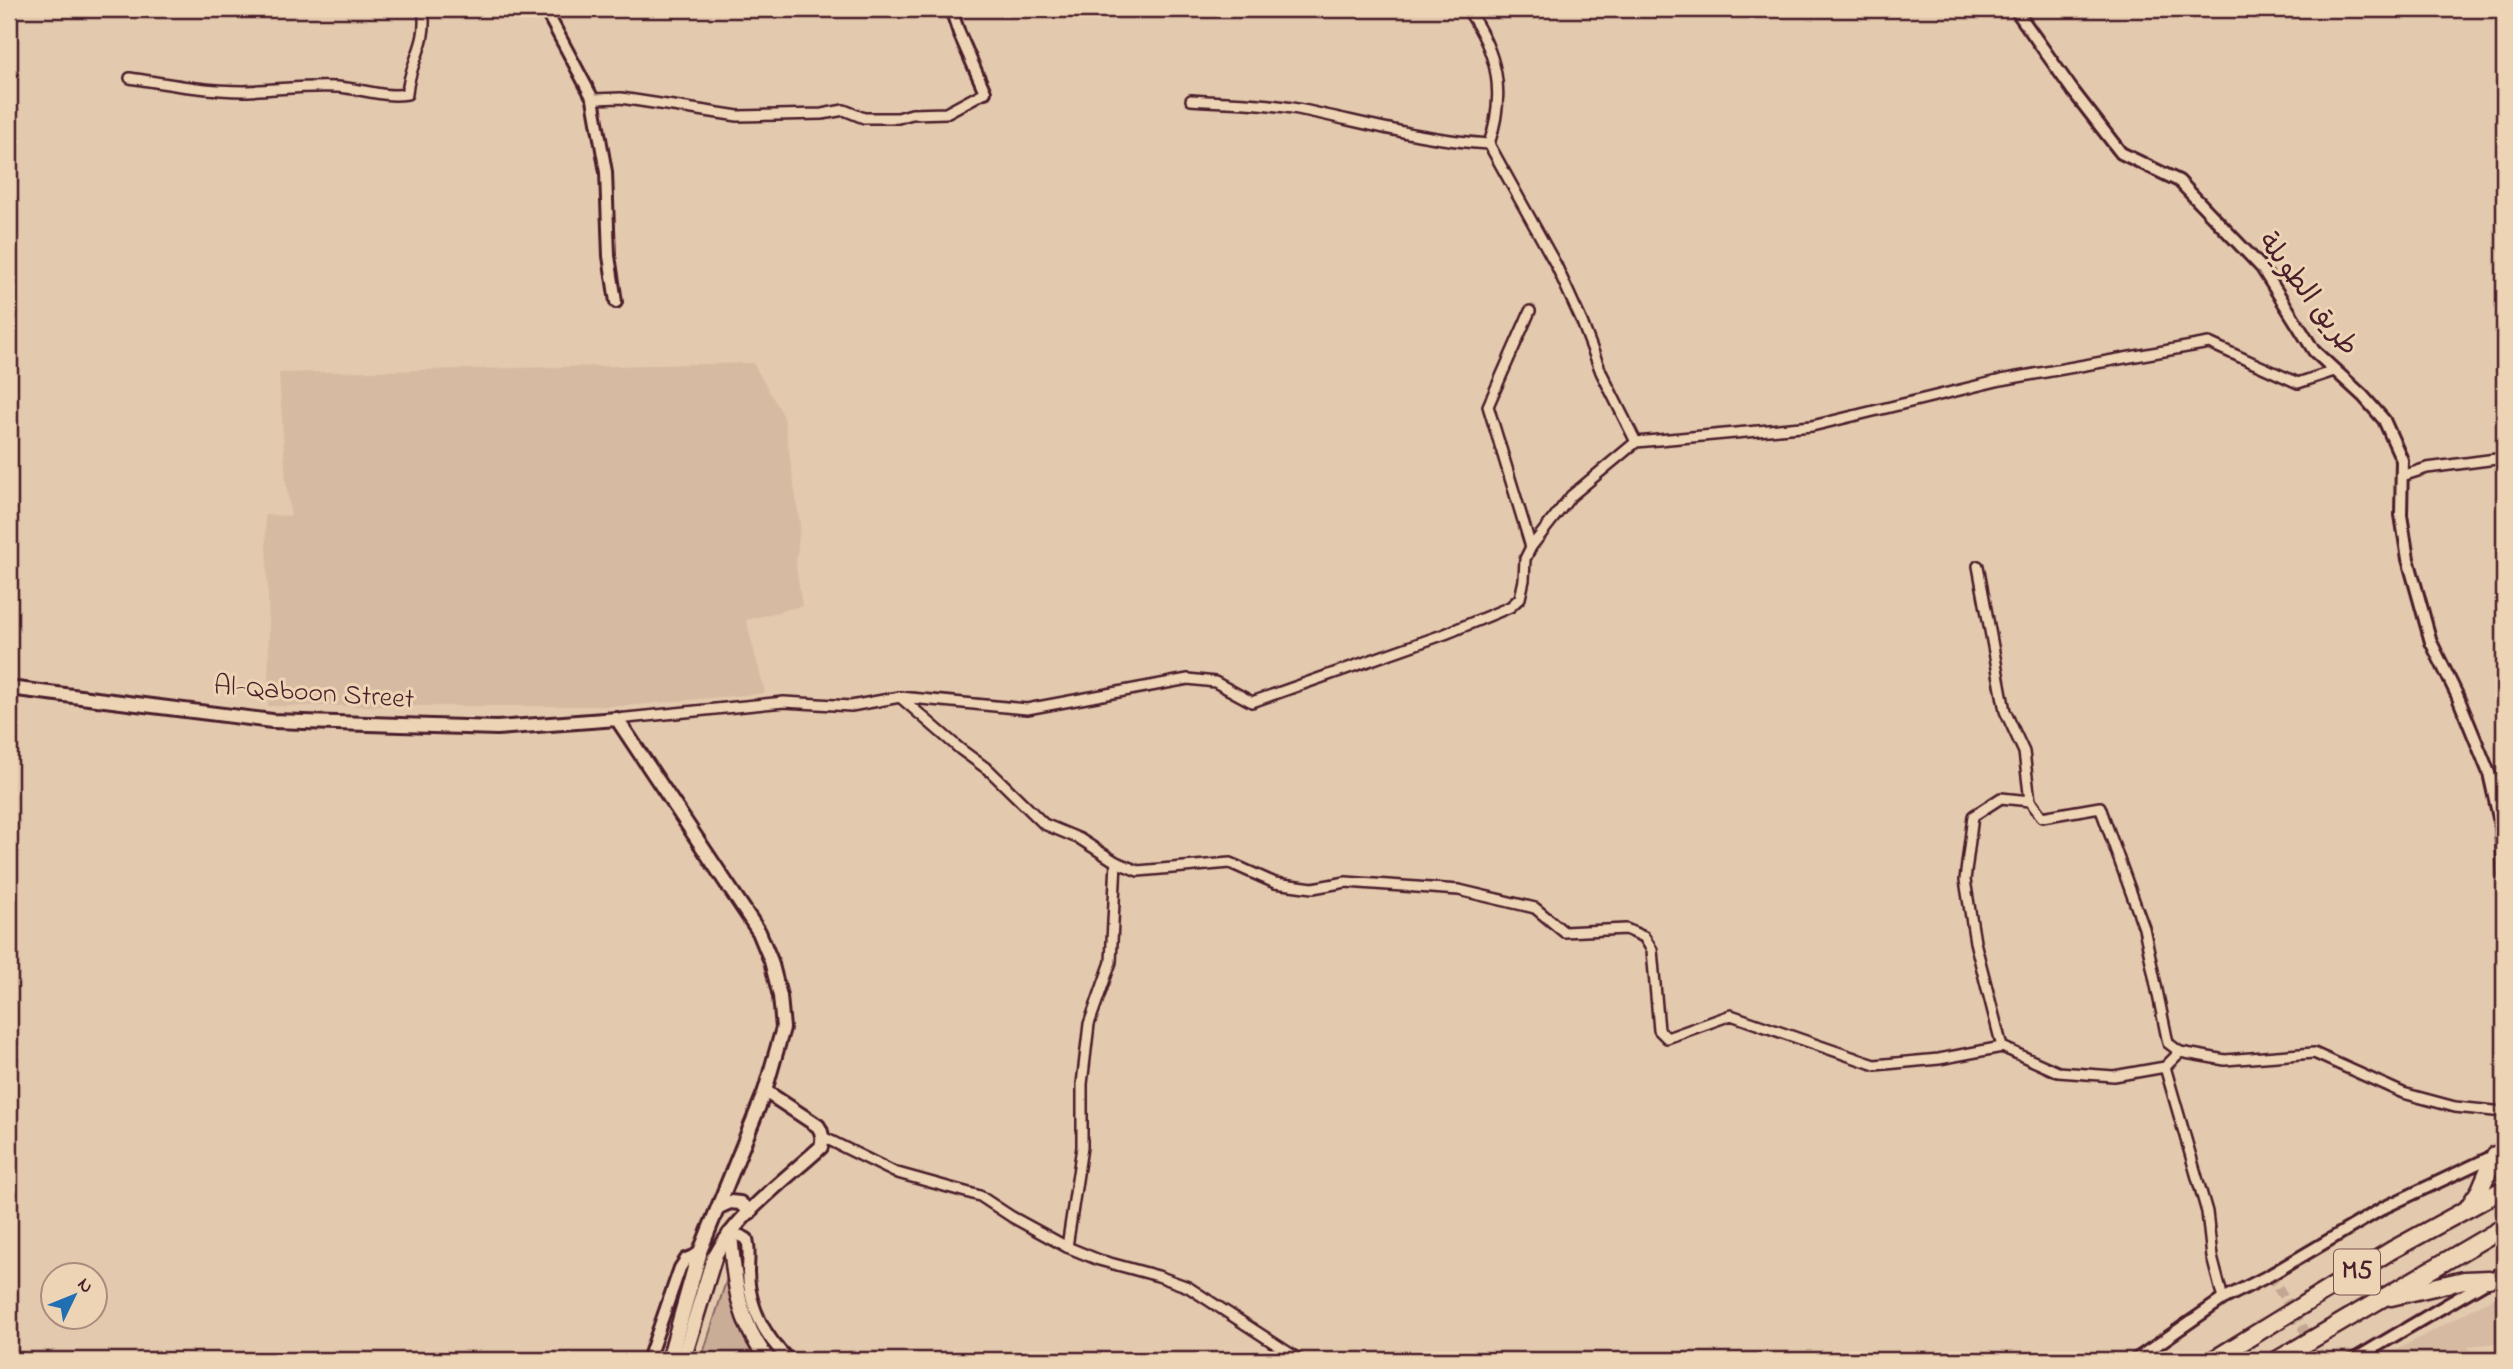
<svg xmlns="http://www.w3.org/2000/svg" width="2513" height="1369" font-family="'Indie Flower','Playpen Sans Arabic',sans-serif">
  <rect width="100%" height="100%" fill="#e3c9ad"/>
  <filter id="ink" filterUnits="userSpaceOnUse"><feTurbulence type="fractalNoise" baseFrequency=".0143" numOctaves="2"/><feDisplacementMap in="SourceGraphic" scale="14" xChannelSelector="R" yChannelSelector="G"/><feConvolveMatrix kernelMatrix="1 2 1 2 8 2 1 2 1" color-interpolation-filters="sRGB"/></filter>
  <g filter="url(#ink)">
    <g fill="#d6bba2">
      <polygon points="753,363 784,417 800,525 796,566 802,606 746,620 765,693 625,706 268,706 269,624 265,515 291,516 286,481 279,373"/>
      <polygon points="2504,1292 2504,1342 2469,1346 2472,1360 2378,1360"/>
    </g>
    <polygon fill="#caad97" stroke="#8a6661" stroke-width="2" points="734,1256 738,1304 765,1360 701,1360"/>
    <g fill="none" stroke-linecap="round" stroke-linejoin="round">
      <polyline stroke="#c4a793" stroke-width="10" stroke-dasharray="10 5" stroke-linecap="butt" points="2270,1275 2323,1360"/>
      <defs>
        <g id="minor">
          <path d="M1467,9c31,44 39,84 22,135l67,121 26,57 19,50 35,70"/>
          <path d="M130,78c38,6 76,13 114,13 31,-1 62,-6 93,-4 23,1 46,11 70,7 2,-33 22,-49 16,-85"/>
          <polyline points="593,99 621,98 738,116 822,114 844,110 864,118 898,118 912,114 946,113 985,92"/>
          <path d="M1191,100c36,3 71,2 107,9 64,13 125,31 191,35"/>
          <polyline points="1530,311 1488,406 1531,547"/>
          <polyline points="2402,476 2427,468 2504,458"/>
          <polyline points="1978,566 2005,711 2024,752 2030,801 2042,817 2100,807 2144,928 2168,1043 2180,1052"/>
          <polyline points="900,697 960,749 990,771 1044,824 1080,839 1116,862 1138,871 1230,863 1275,883 1313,888 1346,882 1459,890 1535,908 1564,932 1626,929 1644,937 1652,950 1659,1030 1667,1038 1731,1015 1875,1065 1939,1059 2002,1047"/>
          <polyline points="617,719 784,702 851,706 900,697 1027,709 1188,679 1215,682 1252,702 1445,634 1510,607 1520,598 1524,580 1525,559 1531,547 1571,496 1636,442 1812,426 2001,380 2209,343 2298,383 2334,371"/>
          <polyline points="2030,801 2001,798 1973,816 1965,880 1975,942 2002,1047 2058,1072 2114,1076 2165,1067 2180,1052 2225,1060 2314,1053 2403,1093 2455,1107 2504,1112"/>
          <polyline points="2165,1067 2207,1212 2212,1257 2223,1299"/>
          <polyline points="823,1137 894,1172 980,1196 1012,1217 1067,1247 1099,1260 1158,1276 1188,1287 1300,1360"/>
          <polyline points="1067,1247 1082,1147 1082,1084 1089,1024 1111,962 1116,862"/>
        </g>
        <g id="tertiary">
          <polyline points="545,9 593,99 606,172 609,256 616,302"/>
          <polyline points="951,9 959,33 985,92"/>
          <polyline points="2015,9 2073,91 2121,153 2179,181 2262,268 2314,351 2363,396 2384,420 2402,460 2401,515 2408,559 2431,642 2457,695 2489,773 2501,827 2504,875"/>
          <path d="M730,1234l11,2 6,3c3,11 1,22 1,33 1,35 16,64 41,88"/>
          <polyline points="648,1360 680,1268 686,1259 699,1254"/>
          <polyline points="2135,1360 2223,1299 2270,1275 2385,1207 2504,1151"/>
          <polyline points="2353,1360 2504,1271"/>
        </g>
        <g id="secondary">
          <polyline points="9,688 272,721 497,728 617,719 759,932 771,961 780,996 783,1028 765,1091 699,1254"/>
          <polyline points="719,1207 730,1202 740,1203 750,1212"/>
          <path d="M714,1258c21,-42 72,-79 107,-111 2,-8 2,-14 -3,-21l-53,-35"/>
        </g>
        <g id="trunk">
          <path d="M730,1234c4,47 8,88 38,126"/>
          <polyline points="669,1360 699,1254"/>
          <polyline points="683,1360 714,1258"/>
        </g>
        <g id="motorway">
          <polyline points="2469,1206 2480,1190 2495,1155"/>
          <polyline points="2391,1297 2464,1280 2489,1279"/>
          <polyline points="2213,1360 2392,1250 2504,1189"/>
          <polyline points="2277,1360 2504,1227"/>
        </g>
      </defs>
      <use href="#minor" stroke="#4a1f2b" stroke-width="14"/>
      <use href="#tertiary" stroke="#4a1f2b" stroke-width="16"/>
      <use href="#secondary" stroke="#4a1f2b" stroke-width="18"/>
      <use href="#trunk" stroke="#4a1f2b" stroke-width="19"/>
      <use href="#motorway" stroke="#4a1f2b" stroke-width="21"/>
      <use href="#minor" stroke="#edd4b5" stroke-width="9"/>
      <use href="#tertiary" stroke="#edd4b5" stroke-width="10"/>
      <use href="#secondary" stroke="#edd4b5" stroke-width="12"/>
      <use href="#trunk" stroke="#edd4b5" stroke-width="14"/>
      <use href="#motorway" stroke="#edd4b5" stroke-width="16"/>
    </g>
  </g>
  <g text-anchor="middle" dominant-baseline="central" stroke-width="6" stroke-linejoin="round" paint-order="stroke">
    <rect fill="#edd4b5" stroke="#7b5554" stroke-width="2" x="2334" y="1249.5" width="46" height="45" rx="5"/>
    <g font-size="26" font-weight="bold" fill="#4a1f2b">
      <text x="2357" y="1272">M5</text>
    </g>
    <g font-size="28" fill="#4a1f2b" stroke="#edd4b5">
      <text transform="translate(2307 295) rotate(53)">طريق الطويلة</text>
      <text transform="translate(314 694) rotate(4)">Al-Qaboon Street</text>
    </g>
  </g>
  <rect width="2513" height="1369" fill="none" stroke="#edd4b5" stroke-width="35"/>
  <rect x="18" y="18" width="2478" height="1334" fill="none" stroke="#4a1f2b" stroke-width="2.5" filter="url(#ink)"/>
  <g transform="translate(74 1296) rotate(47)"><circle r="33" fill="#edd4b5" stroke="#ac8c7e" stroke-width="2"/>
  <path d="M0-5L12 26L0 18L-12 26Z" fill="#1f6fb2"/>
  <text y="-10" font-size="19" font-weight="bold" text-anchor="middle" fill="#4a1f2b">N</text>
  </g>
</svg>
